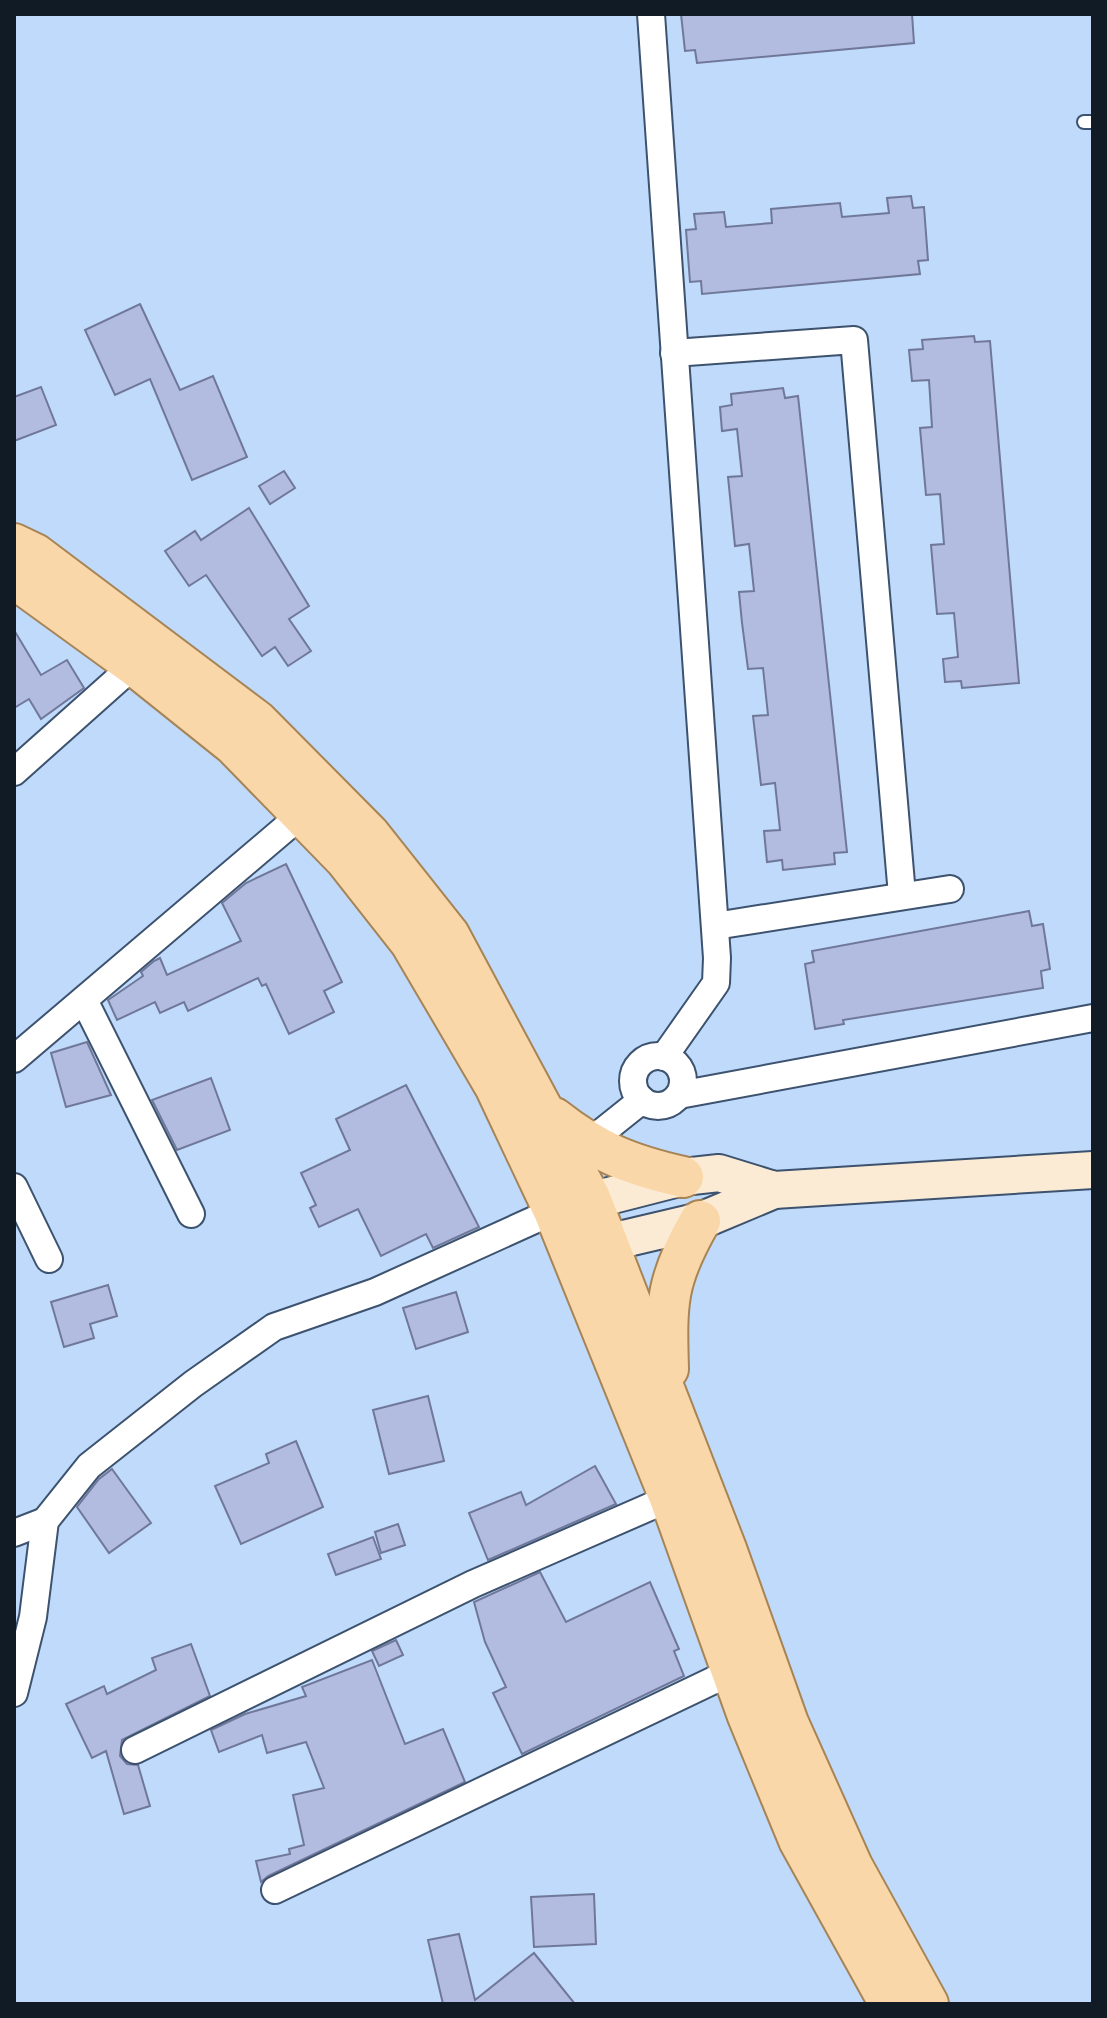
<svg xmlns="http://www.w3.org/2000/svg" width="1107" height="2018" font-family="'PT Sans Narrow',sans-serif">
  <rect width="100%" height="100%" fill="#c0dafb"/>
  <g fill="#b2bce0" stroke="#70789a" stroke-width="2">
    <polygon points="681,14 912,14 914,43 697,63 695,50 685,51"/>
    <polygon points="911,196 913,208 924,207 928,260 918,261 920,274 702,294 701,281 690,282 686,230 696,229 694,214 724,212 726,227 772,223 771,209 840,203 842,217 889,213 887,198"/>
    <polygon points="140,304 180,390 213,376 247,457 192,480 150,379 115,395 85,330"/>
    <polygon points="974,336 975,342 990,341 1019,683 962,688 961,681 945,682 943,659 958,657 954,613 937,614 931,545 944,544 940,494 926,495 920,428 932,427 929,380 912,381 909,350 923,349 922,340"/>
    <polygon points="41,387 56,425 14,441 14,397"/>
    <polygon points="783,388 785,398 798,396 847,852 834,853 835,864 783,870 782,860 767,862 764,831 780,830 775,783 761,785 753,716 768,715 763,668 748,669 742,623 739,592 754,591 749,544 735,546 728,477 742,476 737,429 722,431 720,407 732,405 731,394"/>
    <polygon points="284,471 295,488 270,504 259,486"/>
    <polygon points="249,508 309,606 289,619 311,651 288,666 275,647 262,656 206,575 189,586 165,551 195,531 201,540"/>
    <polygon points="14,630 41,675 67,660 84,688 41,719 29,699 14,708"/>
    <polygon points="286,864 342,982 324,991 334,1012 289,1034 266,984 262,986 258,978 188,1011 184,1002 160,1013 155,1002 117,1020 108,1000 143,976 141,972 154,961 160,958 167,975 241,941 222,903 246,883"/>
    <polygon points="1029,911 1032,926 1043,924 1050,969 1041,971 1043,988 843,1020 844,1024 815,1029 805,964 814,962 812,951"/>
    <polygon points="87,1042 111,1095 66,1107 51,1053"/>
    <polygon points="211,1078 230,1130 177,1150 152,1100"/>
    <polygon points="406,1085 479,1227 433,1248 426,1234 381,1256 358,1209 319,1227 310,1208 316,1205 301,1173 350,1150 336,1119"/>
    <polygon points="108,1285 117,1316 90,1324 94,1338 64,1347 51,1302"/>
    <polygon points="456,1292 468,1332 416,1349 403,1308"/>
    <polygon points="428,1396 444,1461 389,1474 373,1410"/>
    <polygon points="296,1441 323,1507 241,1544 215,1486 269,1463 266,1454"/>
    <polygon points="595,1466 616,1504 488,1560 469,1513 521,1492 526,1505"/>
    <polygon points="112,1469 151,1523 109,1553 77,1507 99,1479"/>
    <polygon points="398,1524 405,1545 381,1553 375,1532"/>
    <polygon points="373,1537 381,1559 336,1575 328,1554"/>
    <polygon points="540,1572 566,1622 650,1582 679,1649 674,1651 684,1676 522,1754 493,1693 506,1687 485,1642 474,1602"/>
    <polygon points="396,1640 403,1655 379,1666 372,1651"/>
    <polygon points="191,1644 210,1696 122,1740 120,1756 127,1764 138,1765 150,1806 124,1814 106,1751 92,1758 66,1704 104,1686 107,1694 156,1670 152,1658"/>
    <polygon points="372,1660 405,1744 443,1729 465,1782 268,1876 261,1882 256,1861 290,1854 289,1849 304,1845 293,1795 324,1788 306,1742 267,1753 262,1735 219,1752 211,1730 245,1714 306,1696 302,1687"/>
    <polygon points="594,1894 596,1944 534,1947 531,1897"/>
    <polygon points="459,1934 475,2000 534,1953 575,2004 443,2004 428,1940"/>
  </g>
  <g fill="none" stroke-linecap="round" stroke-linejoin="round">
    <defs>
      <polyline id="lane" points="1084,122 1093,122"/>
      <g id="street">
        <polyline points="651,14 717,958 716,983 664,1057"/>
        <polyline points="674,353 854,340 902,895"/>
        <polyline points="14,772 134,665"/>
        <polyline points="715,926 950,889"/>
        <polyline points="84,1000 191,1214"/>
        <circle cx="658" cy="1081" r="25"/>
        <polyline points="14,1059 302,814"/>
        <polyline points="679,1095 1093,1018"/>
        <polyline points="587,1144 642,1100"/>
        <polyline points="14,1187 49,1259"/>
        <polyline points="14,1533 45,1521"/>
        <polyline points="14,1693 33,1617 45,1521 89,1466 193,1384 274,1327 375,1292 554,1211"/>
        <polyline points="135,1750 473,1584 670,1498"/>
        <polyline points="275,1890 733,1671"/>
      </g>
      <g id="secondary">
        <polyline points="562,1208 683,1177 719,1173 774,1190 1093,1170"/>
        <polyline points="581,1249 700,1221 774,1190"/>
      </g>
      <g id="primary">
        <polyline points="14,544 35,554 257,721 369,834 449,935 590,1198 726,1549 788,1723 852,1866 928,2004"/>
        <polyline points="14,578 134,665 234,745 345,859 411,943 495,1086 554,1211 670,1498 748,1716 799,1840 890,2004"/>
        <path d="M554,1118c43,34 76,47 129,59"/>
        <path d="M668,1369c-2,-67 -2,-89 32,-148"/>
      </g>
    </defs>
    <use href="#lane" stroke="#3c526e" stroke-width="16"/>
    <use href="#street" stroke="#3c526e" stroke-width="30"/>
    <use href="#secondary" stroke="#3c526e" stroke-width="40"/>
    <use href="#primary" stroke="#a68455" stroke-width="44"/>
    <use href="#lane" stroke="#fff" stroke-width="12"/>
    <use href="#street" stroke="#fff" stroke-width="26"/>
    <use href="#secondary" stroke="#fcebd4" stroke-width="36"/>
    <use href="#primary" stroke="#fad7a9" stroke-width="40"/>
  </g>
  <rect width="1107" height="2018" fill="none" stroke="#111b26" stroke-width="32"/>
</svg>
